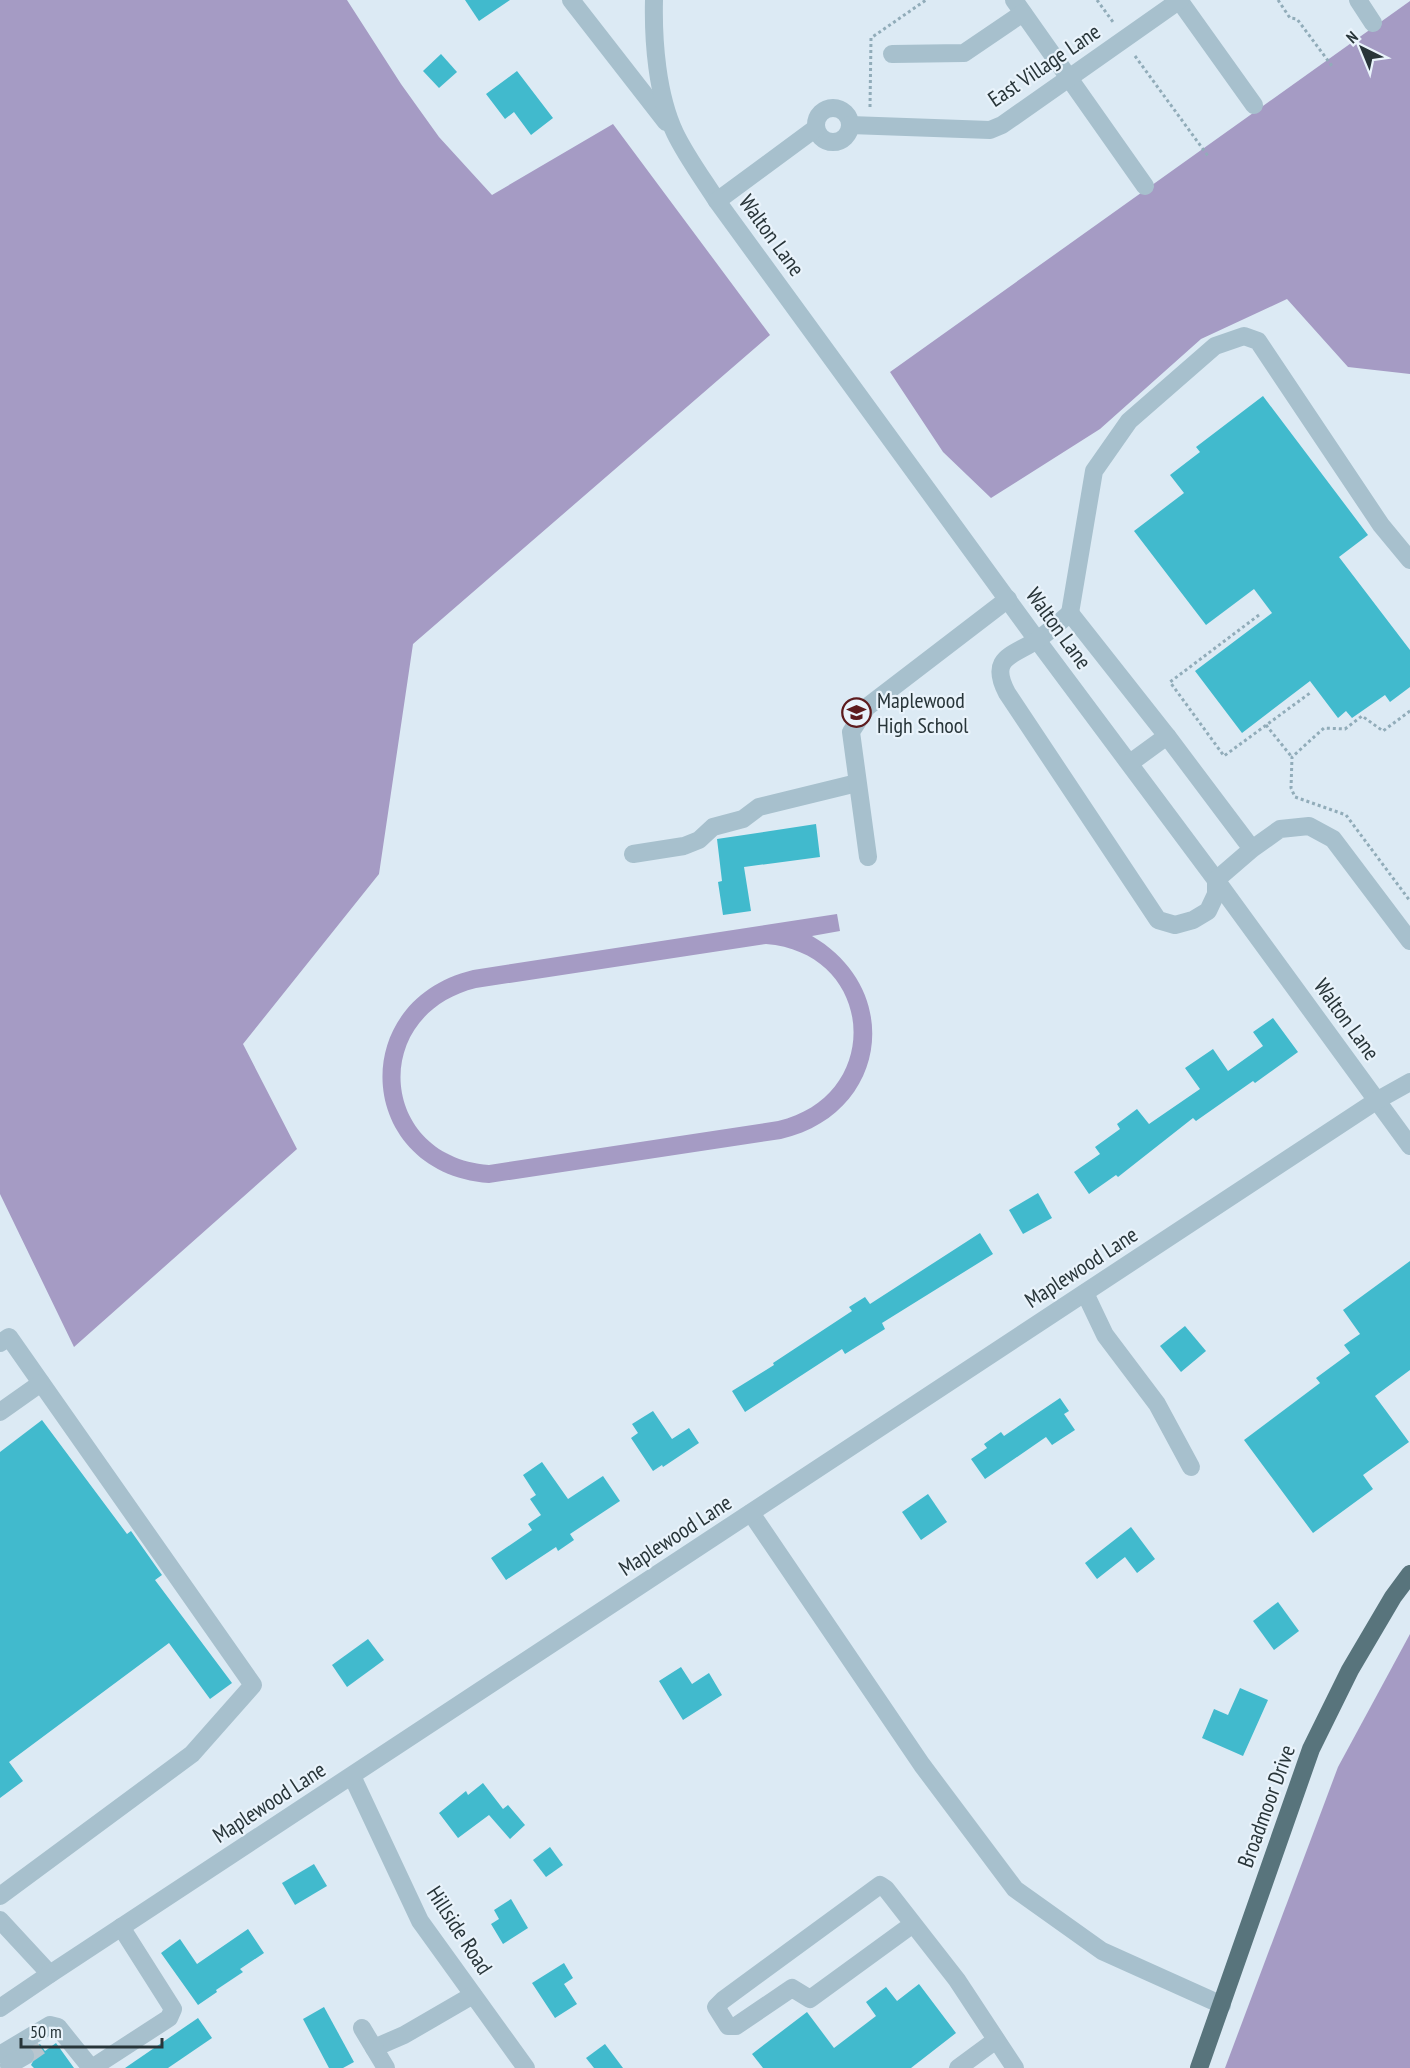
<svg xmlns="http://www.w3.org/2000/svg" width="1410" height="2068" font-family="'PT Sans Narrow',sans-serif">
  <rect width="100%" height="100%" fill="#dceaf4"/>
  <g fill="#a59bc4" fill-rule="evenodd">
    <polygon points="0,0 347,0 401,84 439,137 492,195 613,124 770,335 413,644 379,874 243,1044 297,1149 74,1347 0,1194"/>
    <polygon points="1410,1 1410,374 1348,367 1287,299 1201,339 1100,429 991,498 943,452 890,372"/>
    <path d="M837,914l3,17 -28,5c93,54 75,179 -31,203l-292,44c-133,-10 -145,-182 -16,-213zM766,944c110,9 119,152 12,177l-289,44c-110,-8 -121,-150 -13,-177z"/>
    <polygon points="1410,1634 1410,2068 1225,2068 1338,1767"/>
  </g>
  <g fill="#41bacd">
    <polygon points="465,0 510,0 479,21"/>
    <polygon points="441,54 457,72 439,88 423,71"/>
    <polygon points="517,71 553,118 531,135 514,112 505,119 486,94"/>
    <polygon points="1263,396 1368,535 1339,557 1410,650 1410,687 1390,702 1385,695 1352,718 1346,711 1338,718 1310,681 1242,733 1195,671 1272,613 1254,589 1206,625 1134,531 1184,493 1170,475 1200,452 1196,447"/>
    <polygon points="816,824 820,857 744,867 751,911 723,915 718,882 722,881 717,839"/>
    <polygon points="1273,1018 1298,1052 1255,1083 1253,1081 1196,1121 1193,1118 1118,1177 1116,1175 1089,1194 1074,1172 1100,1154 1095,1147 1120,1129 1117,1124 1137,1109 1149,1124 1200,1089 1185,1068 1213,1049 1228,1071 1263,1046 1253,1032"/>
    <polygon points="1038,1193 1052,1218 1023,1234 1009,1210"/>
    <polygon points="980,1233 993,1254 882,1323 885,1329 845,1354 842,1349 745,1412 732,1391 774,1365 773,1363 852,1311 849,1307 865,1297 870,1304"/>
    <polygon points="1410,1261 1410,1370 1375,1396 1409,1442 1363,1475 1373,1489 1313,1533 1244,1440 1320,1383 1316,1378 1350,1353 1344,1345 1360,1334 1343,1310"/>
    <polygon points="1185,1326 1206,1351 1181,1372 1160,1346"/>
    <polygon points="1060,1398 1069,1411 1064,1414 1075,1430 1052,1445 1046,1437 985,1479 971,1459 987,1448 984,1444 1001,1432 1004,1436"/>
    <polygon points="653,1411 672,1439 689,1428 699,1443 663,1467 662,1465 653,1471 631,1438 638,1433 632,1424"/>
    <polygon points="42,1420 127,1534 131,1531 162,1575 155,1580 232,1683 210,1699 169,1643 9,1762 23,1781 0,1798 0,1452"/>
    <polygon points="542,1462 568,1499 603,1476 620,1501 570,1534 574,1540 558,1551 556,1547 506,1580 491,1558 532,1530 528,1524 541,1515 530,1499 536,1495 523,1475"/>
    <polygon points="928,1494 947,1522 921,1540 902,1512"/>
    <polygon points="1131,1527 1155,1559 1137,1573 1125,1557 1097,1579 1085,1563"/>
    <polygon points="1278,1602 1299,1631 1274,1650 1253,1621"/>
    <polygon points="368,1639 384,1660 347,1687 332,1665"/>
    <polygon points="681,1667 692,1684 709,1673 722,1695 683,1720 659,1681"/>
    <polygon points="1240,1688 1268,1700 1243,1756 1202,1738 1214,1709 1228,1715"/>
    <polygon points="483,1783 503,1809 508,1805 525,1825 510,1839 489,1815 458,1838 439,1813 466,1791 468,1795"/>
    <polygon points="550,1847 563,1865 546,1877 533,1860"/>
    <polygon points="314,1864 327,1886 295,1905 282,1883"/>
    <polygon points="511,1899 528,1928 503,1944 491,1924 499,1919 494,1910"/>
    <polygon points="248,1929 264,1953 240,1969 243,1972 216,1990 217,1992 198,2005 161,1953 180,1939 197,1964"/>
    <polygon points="564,1963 573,1978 564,1984 577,2004 555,2018 532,1983"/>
    <polygon points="919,1984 956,2033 911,2068 763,2068 752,2054 807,2012 834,2048 876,2016 866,2002 886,1987 897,2001"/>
    <polygon points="324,2007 354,2062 343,2068 329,2068 303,2019"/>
    <polygon points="198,2018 212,2038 168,2068 125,2068"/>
    <polygon points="56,2043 74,2068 34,2068 31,2065 36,2056 33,2048 40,2044 45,2051"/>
    <polygon points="605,2044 623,2068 594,2068 586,2058"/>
  </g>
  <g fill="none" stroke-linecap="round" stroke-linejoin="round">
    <polyline stroke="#b8c6cf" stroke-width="18" stroke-dasharray="18 9" stroke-linecap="butt" points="25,2056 41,2045"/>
    <g stroke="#91acb9" stroke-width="3" stroke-dasharray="3 3" stroke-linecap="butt">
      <polyline points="1097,0 1113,22"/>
      <polyline points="1278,0 1290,18 1297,19 1332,66"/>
      <polyline points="1135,56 1208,156"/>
      <polyline points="870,107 871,38 926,0"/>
      <polyline points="1259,615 1170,682 1224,756 1310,693"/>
      <polyline points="1410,711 1383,731 1362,716 1345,729 1324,728 1292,757 1291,788 1295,797 1346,815 1410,901"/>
      <polyline points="1266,725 1291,756"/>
    </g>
    <g stroke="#a7c0cd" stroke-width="18">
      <polyline points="571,0 666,122"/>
      <path d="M654,0c-1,41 3,95 21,133 11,23 28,46 42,68l320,439 179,240 194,266"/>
      <polyline points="1014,0 1145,186"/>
      <polyline points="1179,0 1254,105"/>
      <polyline points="1358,0 1373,23"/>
      <polyline points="892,54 964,53 1023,13"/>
      <circle cx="833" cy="125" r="17"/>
      <polyline points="850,125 990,130 1002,125 1180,0"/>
      <polyline points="717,201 816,128"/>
      <polyline points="1070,613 1094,471 1129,421 1215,346 1244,336 1258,341 1381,525 1410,560"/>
      <polyline points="1130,763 1167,736"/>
      <path d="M1252,849l-85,-113 -97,-123c-10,9 -21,19 -33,27 -24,16 -49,17 -30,53l151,227 17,5 18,-5 15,-9 8,-17v-14l36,-31 28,-20 29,-3 24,13 77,102"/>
      <polyline points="633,854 684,846 699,840 713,827 743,819 759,807 857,783"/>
      <polyline points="868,857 851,732 867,707 1008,599"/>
      <polyline points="1085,1293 1105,1335 1157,1404 1191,1467"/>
      <polyline points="0,1343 9,1337 253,1685 192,1754 0,1896"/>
      <polyline points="0,1412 41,1383"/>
      <polyline points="751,1513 922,1765 1015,1889 1102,1951 1222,2005"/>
      <polyline points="352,1776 420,1921 526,2068"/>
      <polyline points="0,1920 50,1974"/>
      <polyline points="913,1924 810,1999 792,1988 736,2026 728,2026 716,2007 723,2000 880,1885 886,1889 957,1980 1015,2068"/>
      <polyline points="0,2008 50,1974 1376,1101 1410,1082"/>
      <polyline points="362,2028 374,2048 404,2035 473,1995"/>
      <polyline points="374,2048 386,2068"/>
      <polyline points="1,2054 50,2025 58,2027 91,2068"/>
      <polyline points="9,2065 25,2056"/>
      <polyline points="92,2068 169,2018 173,2009 121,1927"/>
      <polyline points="958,2068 996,2040"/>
    </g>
    <polyline stroke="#58747c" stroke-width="18" points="1199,2068 1311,1749 1350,1670 1393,1597 1410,1574"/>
  </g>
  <defs>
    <symbol id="school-ring" viewBox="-11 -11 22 22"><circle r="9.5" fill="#e9f3fb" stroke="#5d1b1d" stroke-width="1.5"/><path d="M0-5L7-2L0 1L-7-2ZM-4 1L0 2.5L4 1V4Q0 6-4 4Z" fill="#5d1b1d"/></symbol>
  </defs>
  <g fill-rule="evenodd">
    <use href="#school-ring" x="840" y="696" width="33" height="33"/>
  </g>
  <g text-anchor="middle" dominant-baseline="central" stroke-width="4.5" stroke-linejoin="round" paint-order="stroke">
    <g font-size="22" fill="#283539" stroke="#e9f3fb">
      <text transform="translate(1044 65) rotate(-34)">East Village Lane</text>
      <text transform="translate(772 235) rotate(54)">Walton Lane</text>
      <text transform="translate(1059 628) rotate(54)">Walton Lane</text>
      <text transform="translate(1347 1019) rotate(54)">Walton Lane</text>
      <text transform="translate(1081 1267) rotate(-33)">Maplewood Lane</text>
      <text transform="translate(675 1535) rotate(-33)">Maplewood Lane</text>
      <text transform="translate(269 1802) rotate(-33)">Maplewood Lane</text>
      <text transform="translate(1266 1806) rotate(-70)">Broadmoor Drive</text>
      <text transform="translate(460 1930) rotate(57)">Hillside Road</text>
    </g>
    <g font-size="22" fill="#283539" stroke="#e9f3fb" text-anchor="start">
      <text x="877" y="700">Maplewood<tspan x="877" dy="25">High School</tspan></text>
    </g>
  </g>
  <g transform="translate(1362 48) rotate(317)" stroke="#e9f3fb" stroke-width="4.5" paint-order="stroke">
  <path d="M0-4.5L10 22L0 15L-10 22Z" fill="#283539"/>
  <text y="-9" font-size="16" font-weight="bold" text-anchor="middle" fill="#283539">N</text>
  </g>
  <path d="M21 2038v9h141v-9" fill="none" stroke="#283539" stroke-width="3"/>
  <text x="30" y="2038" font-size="18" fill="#283539" stroke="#e9f3fb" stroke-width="4.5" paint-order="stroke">50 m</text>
</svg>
